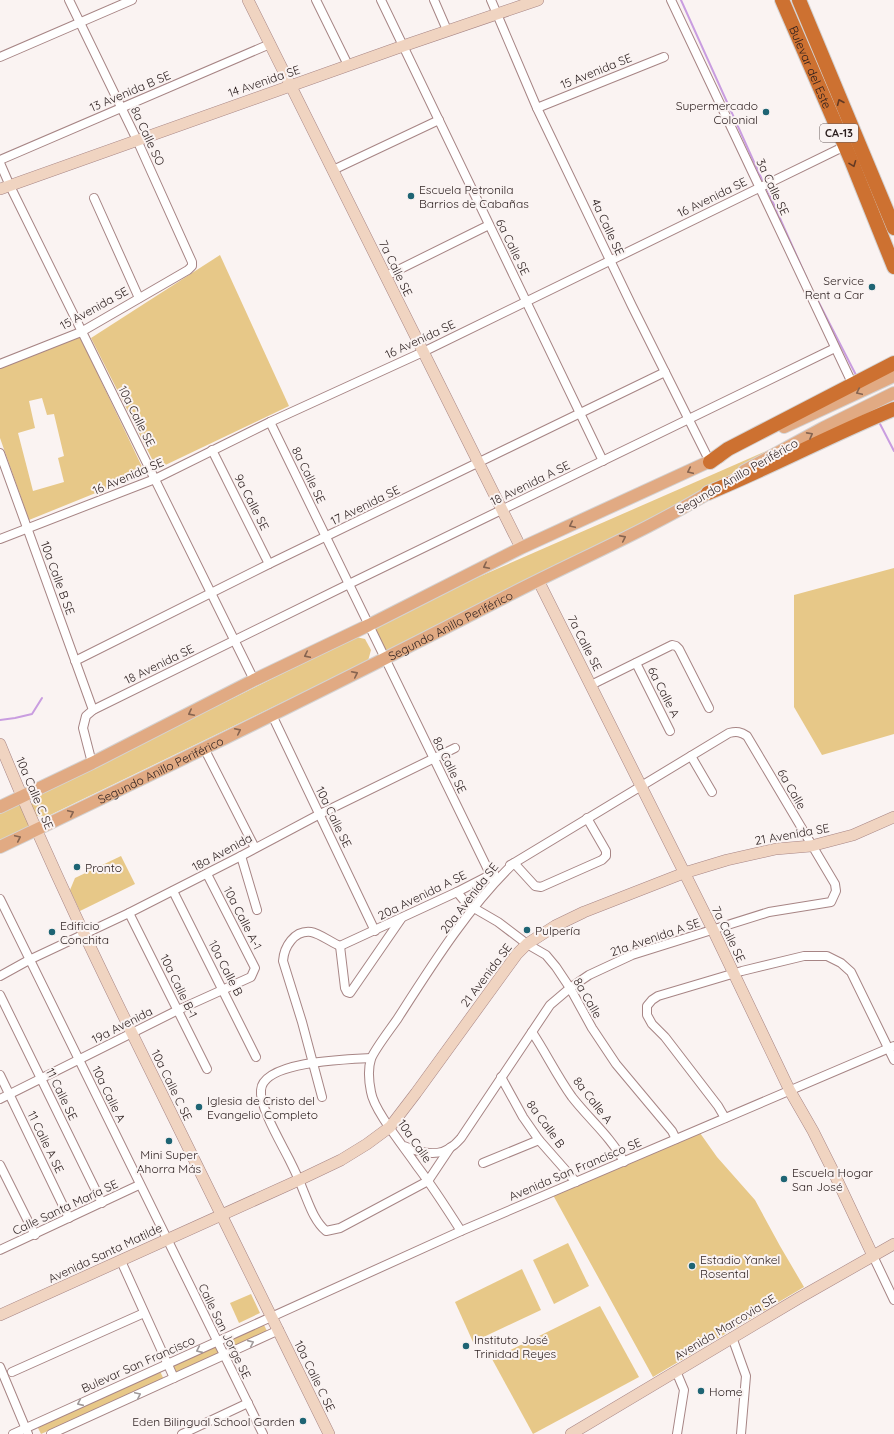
<svg xmlns="http://www.w3.org/2000/svg" width="894" height="1434" font-family="Quicksand,sans-serif">
  <rect width="100%" height="100%" fill="#faf3f2"/>
  <g fill="#e7c888" fill-rule="evenodd">
    <polygon points="220,255 289,406 157,469 91,338"/>
    <path d="M80,337l65,136 -116,47 -29,-82v-70zM42,398l5,17 7,-1 10,42 -6,2 6,24 -31,9 -15,-58 17,-5 -6,-27z"/>
    <polygon points="778,446 646,525 386,654 373,623"/>
    <polygon points="894,568 894,734 822,755 794,707 794,595"/>
    <polygon points="356,637 365,639 371,650 368,661 46,817 37,816 31,806 34,797"/>
    <polygon points="18,798 32,828 0,844 0,807"/>
    <polygon points="121,856 135,884 80,911 70,890 75,878"/>
    <polygon points="700,1133 717,1157 755,1200 780,1246 804,1287 653,1377 553,1195"/>
    <polygon points="568,1243 589,1286 554,1304 533,1260"/>
    <polygon points="522,1269 541,1310 473,1342 455,1302"/>
    <polygon points="251,1294 260,1313 239,1323 230,1303"/>
    <polygon points="600,1306 639,1377 533,1434 492,1359"/>
    <polygon points="264,1325 268,1333 231,1349 227,1341"/>
    <polygon points="215,1346 219,1355 177,1374 173,1365"/>
    <polygon points="160,1371 164,1380 41,1434 37,1426"/>
  </g>
  <g fill="none" stroke-linecap="round" stroke-linejoin="round">
    <g stroke="#c99de0" stroke-width="2">
      <polyline points="681,0 763,182"/>
      <polyline points="766,187 807,279"/>
      <polyline points="818,301 857,377"/>
      <polyline points="878,420 894,451"/>
      <polyline points="0,720 15,718 32,714 42,698"/>
    </g>
    <defs>
      <g id="street">
        <polyline points="316,0 348,65"/>
        <polyline points="381,0 603,461"/>
        <polyline points="434,0 447,30"/>
        <polyline points="491,0 537,108 632,306 710,462"/>
        <polyline points="671,0 853,385"/>
        <polyline points="0,57 132,0"/>
        <polyline points="537,108 664,57"/>
        <polyline points="0,160 270,44"/>
        <path d="M0,163l10,23c80,165 164,329 244,494"/>
        <polyline points="333,170 439,120"/>
        <polyline points="94,198 139,298"/>
        <polyline points="386,276 489,225"/>
        <polyline points="0,364 81,332 188,270 192,266 192,262 137,140 69,0"/>
        <polyline points="270,422 494,882"/>
        <polyline points="212,450 269,564"/>
        <polyline points="0,453 93,710"/>
        <polyline points="0,539 155,479 270,422 423,352 845,146"/>
        <polyline points="75,661 269,564 665,372"/>
        <polyline points="636,663 670,731"/>
        <polyline points="591,685 672,645 676,646 679,649 709,708"/>
        <polyline points="272,715 375,931"/>
        <polyline points="204,748 255,848"/>
        <polyline points="691,756 712,792"/>
        <polyline points="92,763 83,728 86,716 93,710 349,584 835,348"/>
        <polyline points="241,856 257,910"/>
        <polyline points="510,865 514,863 535,886 541,887 602,860 606,856 606,851 587,818"/>
        <polyline points="173,891 256,1057"/>
        <polyline points="457,892 467,904 498,922 527,944 546,955 556,967 570,988 592,1028 616,1064 672,1131 676,1139"/>
        <polyline points="0,899 263,1434"/>
        <polyline points="129,913 207,1069"/>
        <polyline points="340,946 457,892 494,873"/>
        <polyline points="340,946 345,988 347,992 350,993 401,919"/>
        <polyline points="0,976 29,960 129,913 241,856 320,814 455,748"/>
        <polyline points="0,995 102,1203"/>
        <path d="M532,1032c14,21 25,44 40,65 17,22 39,40 52,65"/>
        <path d="M371,1058c-21,1 -108,3 -110,32 -2,16 20,53 28,69 5,10 10,20 14,31 6,14 11,31 23,41l14,-3 88,-47 22,-33"/>
        <polyline points="0,1075 69,1218"/>
        <polyline points="501,1077 523,1117 539,1140 576,1182"/>
        <path d="M322,1097l-20,-75 -19,-61c1,-14 11,-31 28,-29 8,1 21,11 29,14"/>
        <polyline points="0,1099 178,1010 251,977 255,968 207,874"/>
        <polyline points="725,1118 718,1106 665,1037 652,1024 647,1015 647,1006 652,1000 658,996 742,971 804,956 827,956 841,963 851,972 894,1060"/>
        <path d="M404,1146c14,6 34,12 47,1 4,-2 7,-6 10,-9l89,-133 20,-17 19,-13 43,-20 137,-43 62,-10 5,-11 -1,-7 -88,-148c-6,-4 -10,-5 -18,-3l-215,130c-45,43 -82,102 -116,155 -6,9 -24,32 -27,41 -3,9 -2,23 0,33 3,19 34,56 46,74 16,21 30,43 44,65"/>
        <polyline points="483,1163 539,1140"/>
        <polyline points="0,1165 35,1235"/>
        <polyline points="0,1250 139,1185"/>
        <polyline points="873,1256 894,1300"/>
        <polyline points="121,1261 174,1378"/>
        <polyline points="732,1337 746,1376 741,1434"/>
        <polyline points="0,1367 28,1434"/>
        <polyline points="676,1371 684,1390 677,1434"/>
        <polyline points="12,1372 144,1313"/>
        <polyline points="13,1434 461,1231 894,1046"/>
        <polyline points="51,1434 279,1330"/>
        <polyline points="182,1434 248,1403"/>
      </g>
      <g id="secondary">
        <polyline points="248,0 521,548"/>
        <polyline points="0,189 403,46 538,0"/>
        <polyline points="538,580 713,930 790,1091 813,1131 832,1169 873,1256"/>
        <path d="M0,744c47,115 101,227 156,338 58,117 116,234 173,352"/>
        <polyline points="0,1315 299,1180 341,1160 367,1144 390,1127 416,1093 517,954 527,944 555,926 584,912 684,873 727,860 776,849 811,846 853,835 894,817"/>
        <polyline points="571,1434 799,1298 894,1244"/>
      </g>
      <g id="primary">
        <polyline points="784,427 894,376"/>
        <polyline points="744,471 823,428 894,393"/>
        <polyline points="0,807 92,763 254,680 369,625 521,548 719,457"/>
        <path id="s1" d="M0,847c172,-82 343,-166 511,-253 68,-35 139,-65 204,-105"/>
      </g>
      <g id="highway">
        <path id="s2" d="M782,0l69,160 43,107"/>
        <polyline points="799,0 894,228"/>
        <polyline points="710,462 728,449 894,363"/>
        <path d="M708,493c63,-26 123,-58 186,-84"/>
      </g>
    </defs>
    <use href="#street" stroke="#a78585" stroke-width="10"/>
    <use href="#secondary" stroke="#a78585" stroke-width="12"/>
    <use href="#primary" stroke="#d4d2d2" stroke-width="14"/>
    <use href="#highway" stroke="#d4d2d2" stroke-width="16"/>
    <use href="#street" stroke="#fff" stroke-width="8"/>
    <use href="#secondary" stroke="#f0d4c1" stroke-width="11"/>
    <use href="#primary" stroke="#e1aa83" stroke-width="12"/>
    <use href="#highway" stroke="#cd7131" stroke-width="14"/>
  </g>
  <defs><path id="oneway-chevron" d="M-2-3.5L2.5 0L-2 3.5" fill="none" stroke-width="1.6" stroke-linecap="round" stroke-linejoin="round"/></defs>
  <g stroke="#633a24">
    <use href="#oneway-chevron" transform="translate(840 102) rotate(-113)"/>
    <use href="#oneway-chevron" transform="translate(853 164) rotate(69)"/>
  </g>
  <g stroke="#866450">
    <use href="#oneway-chevron" transform="translate(859 392) rotate(155)"/>
    <use href="#oneway-chevron" transform="translate(810 435) rotate(-28)"/>
    <use href="#oneway-chevron" transform="translate(690 471) rotate(155)"/>
    <use href="#oneway-chevron" transform="translate(572 525) rotate(155)"/>
    <use href="#oneway-chevron" transform="translate(623 538) rotate(-26)"/>
    <use href="#oneway-chevron" transform="translate(486 566) rotate(153)"/>
    <use href="#oneway-chevron" transform="translate(307 655) rotate(154)"/>
    <use href="#oneway-chevron" transform="translate(355 674) rotate(-26)"/>
    <use href="#oneway-chevron" transform="translate(191 713) rotate(153)"/>
    <use href="#oneway-chevron" transform="translate(238 731) rotate(-26)"/>
    <use href="#oneway-chevron" transform="translate(71 813) rotate(-25)"/>
    <use href="#oneway-chevron" transform="translate(18 838) rotate(-25)"/>
  </g>
  <g stroke="#9f9999">
    <use href="#oneway-chevron" transform="translate(251 1343) rotate(-24)"/>
    <use href="#oneway-chevron" transform="translate(199 1350) rotate(156)"/>
    <use href="#oneway-chevron" transform="translate(138 1395) rotate(-25)"/>
    <use href="#oneway-chevron" transform="translate(80 1403) rotate(156)"/>
  </g>
  <g fill="#1e6474" stroke="#faf3f2" stroke-width="1.5">
    <circle cx="766" cy="112" r="4"/>
    <circle cx="411" cy="196" r="4"/>
    <circle cx="872" cy="287" r="4"/>
    <circle cx="77" cy="867" r="4"/>
    <circle cx="527" cy="930" r="4"/>
    <circle cx="52" cy="932" r="4"/>
    <circle cx="199" cy="1107" r="4"/>
    <circle cx="169" cy="1141" r="4"/>
    <circle cx="784" cy="1179" r="4"/>
    <circle cx="692" cy="1266" r="4"/>
    <circle cx="466" cy="1346" r="4"/>
    <circle cx="701" cy="1391" r="4"/>
    <circle cx="303" cy="1421" r="4"/>
  </g>
  <g text-anchor="middle" dominant-baseline="central" stroke-width="4" stroke-linejoin="round" paint-order="stroke">
    <rect fill="#faf3f2" stroke="#685d5d" stroke-width="1" x="820" y="124" width="38" height="18" rx="3"/>
    <g font-size="11" font-weight="bold" fill="#2a1d1d">
      <text x="839" y="133">CA-13</text>
    </g>
    <g font-size="12" fill="#2a1d1d" stroke="#faf3f2">
      <text stroke="none"><textPath href="#s2" startOffset="73">Bulevar del Este</textPath></text>
      <text transform="translate(596 71) rotate(-22)">15 Avenida SE</text>
      <text transform="translate(264 81) rotate(-19)">14 Avenida SE</text>
      <text transform="translate(130 91) rotate(-23)">13 Avenida B SE</text>
      <text transform="translate(148 136) rotate(65)">8a Calle SO</text>
      <text transform="translate(773 187) rotate(65)">3a Calle SE</text>
      <text transform="translate(712 197) rotate(-26)">16 Avenida SE</text>
      <text transform="translate(608 227) rotate(65)">4a Calle SE</text>
      <text transform="translate(513 247) rotate(64)">6a Calle SE</text>
      <text transform="translate(396 268) rotate(64)">7a Calle SE</text>
      <text transform="translate(94 308) rotate(-29)">15 Avenida SE</text>
      <text transform="translate(420 339) rotate(-25)">16 Avenida SE</text>
      <text transform="translate(137 416) rotate(63)">10a Calle SE</text>
      <text transform="translate(309 475) rotate(64)">8a Calle SE</text>
      <text transform="translate(128 476) rotate(-23)">16 Avenida SE</text>
      <text transform="translate(737 476) rotate(-30)">Segundo Anillo Periférico</text>
      <text transform="translate(530 483) rotate(-26)">18 Avenida A SE</text>
      <text transform="translate(252 502) rotate(63)">9a Calle SE</text>
      <text transform="translate(365 505) rotate(-26)">17 Avenida SE</text>
      <text transform="translate(58 578) rotate(70)">10a Calle B SE</text>
      <text stroke="none"><textPath href="#s1" startOffset="502">Segundo Anillo Periférico</textPath></text>
      <text transform="translate(585 643) rotate(63)">7a Calle SE</text>
      <text transform="translate(159 664) rotate(-26)">18 Avenida SE</text>
      <text transform="translate(664 692) rotate(63)">6a Calle A</text>
      <text transform="translate(450 765) rotate(64)">8a Calle SE</text>
      <text stroke="none"><textPath href="#s1" startOffset="178">Segundo Anillo Periférico</textPath></text>
      <text transform="translate(792 789) rotate(60)">6a Calle</text>
      <text transform="translate(35 793) rotate(67)">10a Calle C SE</text>
      <text transform="translate(334 817) rotate(64)">10a Calle SE</text>
      <text transform="translate(792 834) rotate(-10)">21 Avenida SE</text>
      <text transform="translate(222 852) rotate(-28)">18a Avenida</text>
      <text transform="translate(422 895) rotate(-26)">20a Avenida A SE</text>
      <text transform="translate(469 898) rotate(-52)">20a Avenida SE</text>
      <text transform="translate(243 918) rotate(63)">10a Calle A-1</text>
      <text transform="translate(729 934) rotate(64)">7a Calle SE</text>
      <text transform="translate(655 937) rotate(-19)">21a Avenida A SE</text>
      <text transform="translate(226 968) rotate(63)">10a Calle B</text>
      <text transform="translate(486 975) rotate(-53)">21 Avenida SE</text>
      <text transform="translate(179 986) rotate(64)">10a Calle B-1</text>
      <text transform="translate(588 998) rotate(60)">8a Calle</text>
      <text transform="translate(122 1025) rotate(-27)">19a Avenida</text>
      <text transform="translate(172 1085) rotate(64)">10a Calle C SE</text>
      <text transform="translate(62 1094) rotate(64)">11 Calle SE</text>
      <text transform="translate(109 1094) rotate(64)">10a Calle A</text>
      <text transform="translate(593 1100) rotate(52)">8a Calle A</text>
      <text transform="translate(546 1124) rotate(54)">8a Calle B</text>
      <text transform="translate(415 1141) rotate(55)">10a Calle</text>
      <text transform="translate(46 1142) rotate(64)">11 Calle A SE</text>
      <text transform="translate(575 1169) rotate(-23)">Avenida San Francisco SE</text>
      <text transform="translate(65 1207) rotate(-25)">Calle Santa María SE</text>
      <text transform="translate(105 1253) rotate(-25)">Avenida Santa Matilde</text>
      <text transform="translate(725 1327) rotate(-31)">Avenida Marcovia SE</text>
      <text transform="translate(225 1331) rotate(64)">Calle San Jorge SE</text>
      <text transform="translate(138 1364) rotate(-24)">Bulevar San Francisco</text>
      <text transform="translate(315 1376) rotate(64)">10a Calle C SE</text>
    </g>
    <g font-size="12" fill="#2a1d1d" stroke="#faf3f2" text-anchor="start">
      <text x="758" y="105" text-anchor="end">Supermercado<tspan x="758" dy="14">Colonial</tspan></text>
      <text x="419" y="189">Escuela Petronila<tspan x="419" dy="14">Barrios de Cabañas</tspan></text>
      <text x="864" y="280" text-anchor="end">Service<tspan x="864" dy="14">Rent a Car</tspan></text>
      <text x="85" y="867">Pronto</text>
      <text x="60" y="925">Edificio<tspan x="60" dy="14">Conchita</tspan></text>
      <text x="535" y="930">Pulpería</text>
      <text x="207" y="1100">Iglesia de Cristo del<tspan x="207" dy="14">Evangelio Completo</tspan></text>
      <text x="169" y="1154" text-anchor="middle">Mini Super<tspan x="169" dy="14">Ahorra Más</tspan></text>
      <text x="792" y="1172">Escuela Hogar<tspan x="792" dy="14">San José</tspan></text>
      <text x="700" y="1259">Estadio Yankel<tspan x="700" dy="14">Rosental</tspan></text>
      <text x="474" y="1339">Instituto José<tspan x="474" dy="14">Trinidad Reyes</tspan></text>
      <text x="709" y="1391">Home</text>
      <text x="295" y="1421" text-anchor="end">Eden Bilingual School Garden</text>
    </g>
  </g>
</svg>
